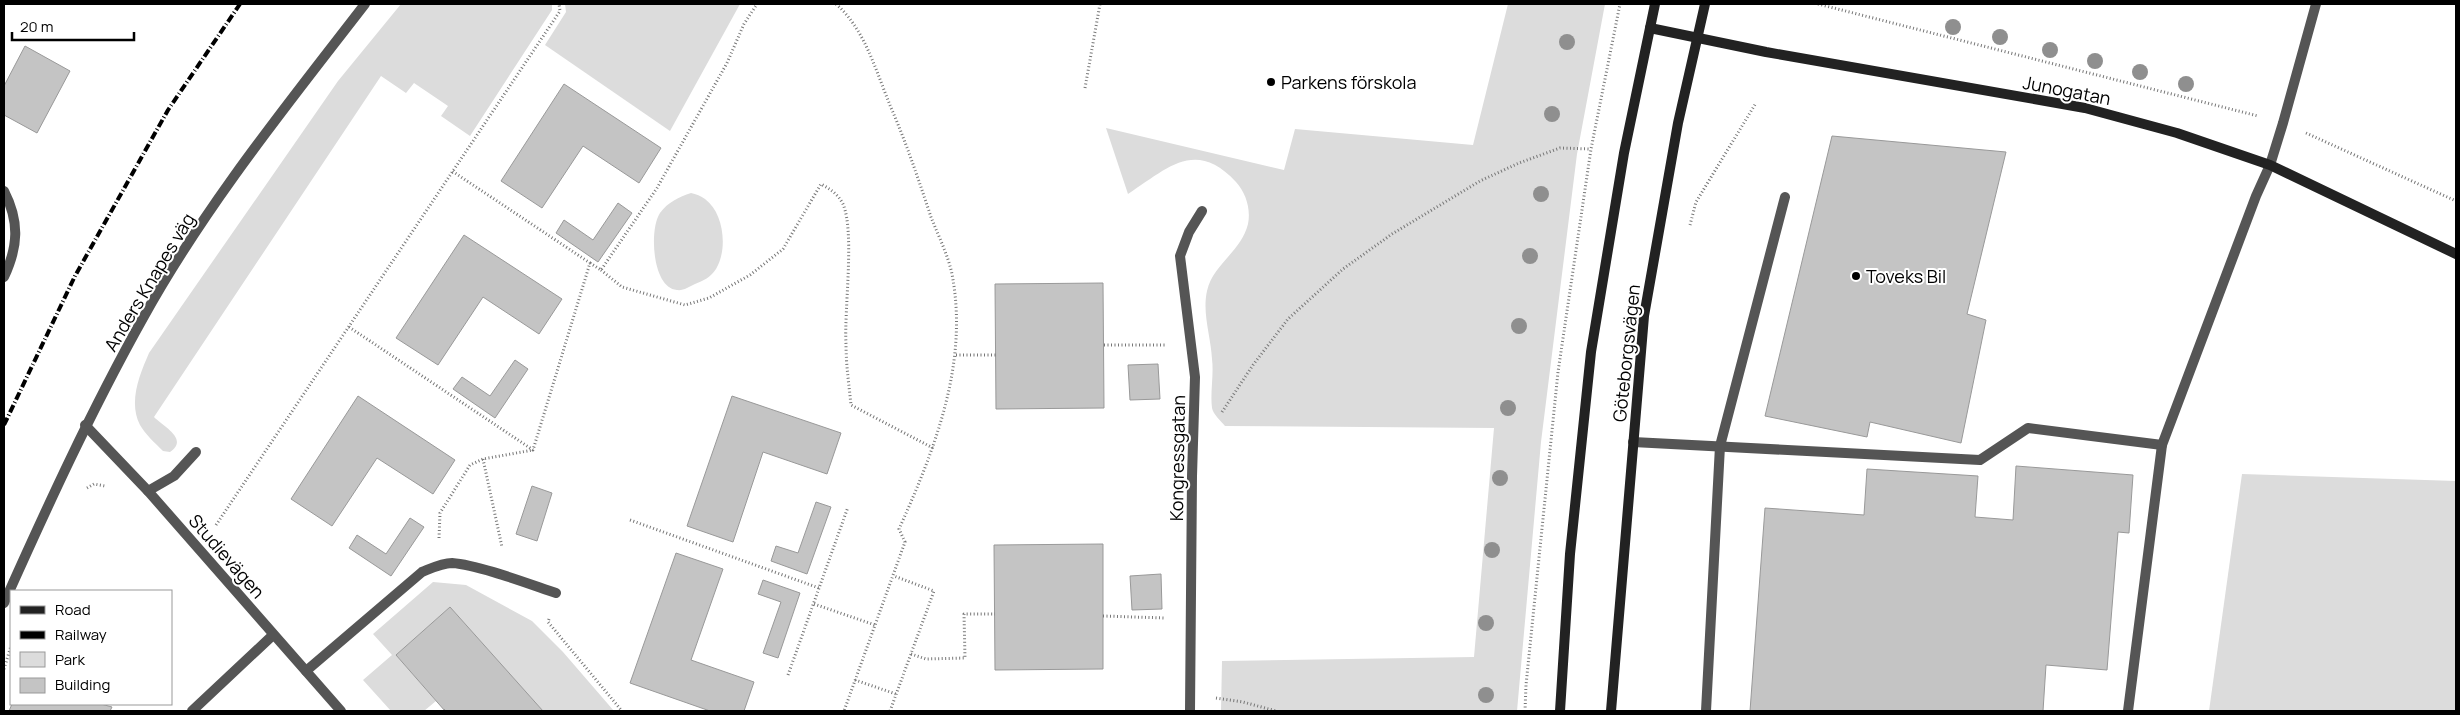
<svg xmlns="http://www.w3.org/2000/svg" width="2460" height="715" font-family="Manrope,sans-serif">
  <rect width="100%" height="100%" fill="#fff"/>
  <g fill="#dcdcdc">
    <path d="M401,4h151v6l-82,126 -29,-20 7,-10 -34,-23 -8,10 -25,-17 -227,341c10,10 35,22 16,35l-7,-1c-8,-8 -18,-17 -23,-26 -12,-23 0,-51 9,-72l189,-272z"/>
    <polygon points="565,4 740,4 670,131 545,45 566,12"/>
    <path d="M1508,4h97l-28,150 -36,288 -24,269h-296l1,-50 252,-4 20,-229 -269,-2c-4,-5 -12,-12 -13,-18 -2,-16 2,-33 0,-49 -1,-22 -10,-46 -5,-68 6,-27 34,-39 41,-67 3,-15 -2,-31 -12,-42 -41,-44 -69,-13 -108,12l-22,-66 178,42 11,-41 178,16z"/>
    <path d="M691,193c5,1 10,3 14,6 19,14 23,50 11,70 -5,8 -13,12 -21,15 -6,3 -12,7 -18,6 -25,-2 -28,-61 -17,-77 8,-11 19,-16 31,-20z"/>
    <polygon points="2242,474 2456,481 2456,711 2209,711"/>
    <polygon points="433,582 466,585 532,621 563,652 614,711 543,711 450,607 396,655 436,701 424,711 391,711 363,680 392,655 373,634"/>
  </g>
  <g fill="#c4c4c4" stroke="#999">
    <polygon points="25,46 70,71 37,133 4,115 4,86"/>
    <polygon points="564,84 661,148 639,183 583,146 542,208 501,181"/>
    <polygon points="1832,136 2006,152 1967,314 1986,320 1961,443 1870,422 1867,437 1765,416"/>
    <polygon points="618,203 632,213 598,262 556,233 564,220 593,240"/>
    <polygon points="464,235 562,299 539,334 483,297 438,365 396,338"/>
    <polygon points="1103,283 1104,408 996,409 995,284"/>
    <polygon points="515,360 528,369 495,418 453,389 462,377 490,396"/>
    <polygon points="1158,364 1160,399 1130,400 1128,365"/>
    <polygon points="358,396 455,460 433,494 377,458 332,526 291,499"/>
    <polygon points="732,396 841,433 827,474 763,452 733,542 687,526"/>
    <polygon points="2016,466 2133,475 2129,533 2118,532 2107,670 2046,665 2043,711 1750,711 1765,508 1864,515 1867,469 1978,476 1975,517 2013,520"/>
    <polygon points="532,486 552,493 537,541 516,534"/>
    <polygon points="816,502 831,507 807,574 771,561 776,546 798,553"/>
    <polygon points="410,518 424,527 391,576 349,548 357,535 386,554"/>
    <polygon points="1103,544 1103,669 995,670 994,545"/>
    <polygon points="676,553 723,569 691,660 754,682 744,711 710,711 630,683"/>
    <polygon points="1161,574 1162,609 1132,610 1130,576"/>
    <polygon points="763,580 800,593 778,658 763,653 781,602 758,594"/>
    <polygon points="450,607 543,711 445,711 396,655"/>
    <polygon points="12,704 101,704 112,707 110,711 9,711"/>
  </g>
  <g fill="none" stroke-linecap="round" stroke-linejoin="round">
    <g stroke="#777" stroke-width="3" stroke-dasharray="1 2.5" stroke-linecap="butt">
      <path d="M836,4c30,26 41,71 56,106 15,35 27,71 39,107 7,18 17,38 21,57 17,89 -17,175 -53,255l6,13 -61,169"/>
      <polyline points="1818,4 2258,116"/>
      <polyline points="1085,88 1100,4"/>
      <polyline points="2306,133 2456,201"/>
      <polyline points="1690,225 1696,202 1756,103"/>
      <polyline points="590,263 601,270 657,188 727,63 744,24 757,4"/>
      <path d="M601,270l21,17 63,18 24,-7 41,-23 33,-26 38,-65c9,5 17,10 22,20 12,28 1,106 3,140 0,21 3,41 5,61l82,43"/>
      <polyline points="349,327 533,450 590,263 452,171"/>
      <polyline points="1104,345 1166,345"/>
      <polyline points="956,355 996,355"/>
      <polyline points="1222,412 1253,365 1288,319 1343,269 1392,234 1480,181 1519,163 1560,148 1591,149"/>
      <polyline points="483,459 502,547"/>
      <polyline points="87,488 94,484 105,486"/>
      <polyline points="630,520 819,588"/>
      <polyline points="216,525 560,11 559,4"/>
      <polyline points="439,538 440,513 470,465 483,459 533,450"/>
      <polyline points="814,604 875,625"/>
      <polyline points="1103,616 1165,618"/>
      <polyline points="549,619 548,622 622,711"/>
      <polyline points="911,654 926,659 965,658 964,614 995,614"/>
      <polyline points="4,669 11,646"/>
      <polyline points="788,675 848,507"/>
      <polyline points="855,680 896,694"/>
      <polyline points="1216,698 1243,702 1276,711"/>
      <polyline points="444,711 445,711"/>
      <polyline points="890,711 934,591 894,576"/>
      <polyline points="1525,711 1526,685 1558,372 1591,149 1620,4"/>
    </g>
    <g stroke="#555" stroke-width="10">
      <polyline points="1633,442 1980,460 2028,428 2162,445"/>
      <polyline points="148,491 174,476 196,452"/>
      <path d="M306,671l116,-99c10,-4 20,-9 30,-9 27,2 77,21 104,30"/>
      <polyline points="192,711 273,635"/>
      <polyline points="1706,711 1720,446 1785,197"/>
      <polyline points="2128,711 2162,445 2256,196 2270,165 2283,123 2316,4"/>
    </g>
    <g stroke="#555" stroke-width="10">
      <path d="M4,191c16,31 14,56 0,86"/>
      <polyline points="85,425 148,491 341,711"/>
      <path d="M4,603c43,-96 87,-192 139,-285 62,-112 144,-213 222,-314"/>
      <polyline points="1190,711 1192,476 1195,377 1180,256 1189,232 1202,211"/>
    </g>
    <g stroke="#222" stroke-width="10">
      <polyline points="1650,28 1766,52 2085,108 2177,133 2270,165 2456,254"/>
      <polyline points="1560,711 1570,554 1591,352 1624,153 1655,4"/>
      <polyline points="1611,711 1644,316 1678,123 1705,4"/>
    </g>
    <polyline stroke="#000" stroke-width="4" stroke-dasharray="8 2.5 1 2.5" stroke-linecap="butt" points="4,425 75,276 168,110 240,4"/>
  </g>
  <g fill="#8f8f8f">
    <circle cx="1953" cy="27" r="8"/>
    <circle cx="2000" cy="37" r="8"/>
    <circle cx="1567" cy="42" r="8"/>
    <circle cx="2050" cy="50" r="8"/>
    <circle cx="2095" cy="61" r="8"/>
    <circle cx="2140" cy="72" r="8"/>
    <circle cx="2186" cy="84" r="8"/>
    <circle cx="1552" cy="114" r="8"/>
    <circle cx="1541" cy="194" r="8"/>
    <circle cx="1530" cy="256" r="8"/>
    <circle cx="1519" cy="326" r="8"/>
    <circle cx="1508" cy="408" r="8"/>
    <circle cx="1500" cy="478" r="8"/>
    <circle cx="1492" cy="550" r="8"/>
    <circle cx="1486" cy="623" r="8"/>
    <circle cx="1486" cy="695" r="8"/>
  </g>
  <g fill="#000" stroke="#fff" stroke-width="2">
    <circle cx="1271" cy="82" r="5"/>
    <circle cx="1856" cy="276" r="5"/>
  </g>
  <g text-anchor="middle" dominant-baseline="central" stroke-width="4" stroke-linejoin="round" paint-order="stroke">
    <g font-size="18" fill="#000" stroke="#fff" text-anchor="start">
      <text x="1281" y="82">Parkens förskola</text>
      <text x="1866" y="276">Toveks Bil</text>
    </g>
    <g font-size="18" fill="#000" stroke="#fff">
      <text transform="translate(2067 90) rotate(11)">Junogatan</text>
      <text transform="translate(149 282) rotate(-59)">Anders Knapes väg</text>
      <text transform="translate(1626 353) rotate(-84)">Göteborgsvägen</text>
      <text transform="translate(1177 458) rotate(-89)">Kongressgatan</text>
      <text transform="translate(227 556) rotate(49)">Studievägen</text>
    </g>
  </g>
  <rect width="2460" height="715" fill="none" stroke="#000000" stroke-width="10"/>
  <rect x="10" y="590" width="162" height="115" fill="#ffffff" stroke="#999999"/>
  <rect x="20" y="606" width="25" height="8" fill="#222222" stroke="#999999"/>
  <text x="55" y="615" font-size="15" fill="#000000">Road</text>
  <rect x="20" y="631" width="25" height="8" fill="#000000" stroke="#999999"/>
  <text x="55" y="640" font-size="15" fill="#000000">Railway</text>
  <rect x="20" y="652" width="25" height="15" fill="#dcdcdc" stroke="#999999"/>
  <text x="55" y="665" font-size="15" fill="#000000">Park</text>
  <rect x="20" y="678" width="25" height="15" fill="#c4c4c4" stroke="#999999"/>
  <text x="55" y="690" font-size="15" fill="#000000">Building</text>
  <path d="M12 32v8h122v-8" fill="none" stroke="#000000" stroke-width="2.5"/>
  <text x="20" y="32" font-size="15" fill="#000000" stroke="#ffffff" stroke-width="4" paint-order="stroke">20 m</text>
</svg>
